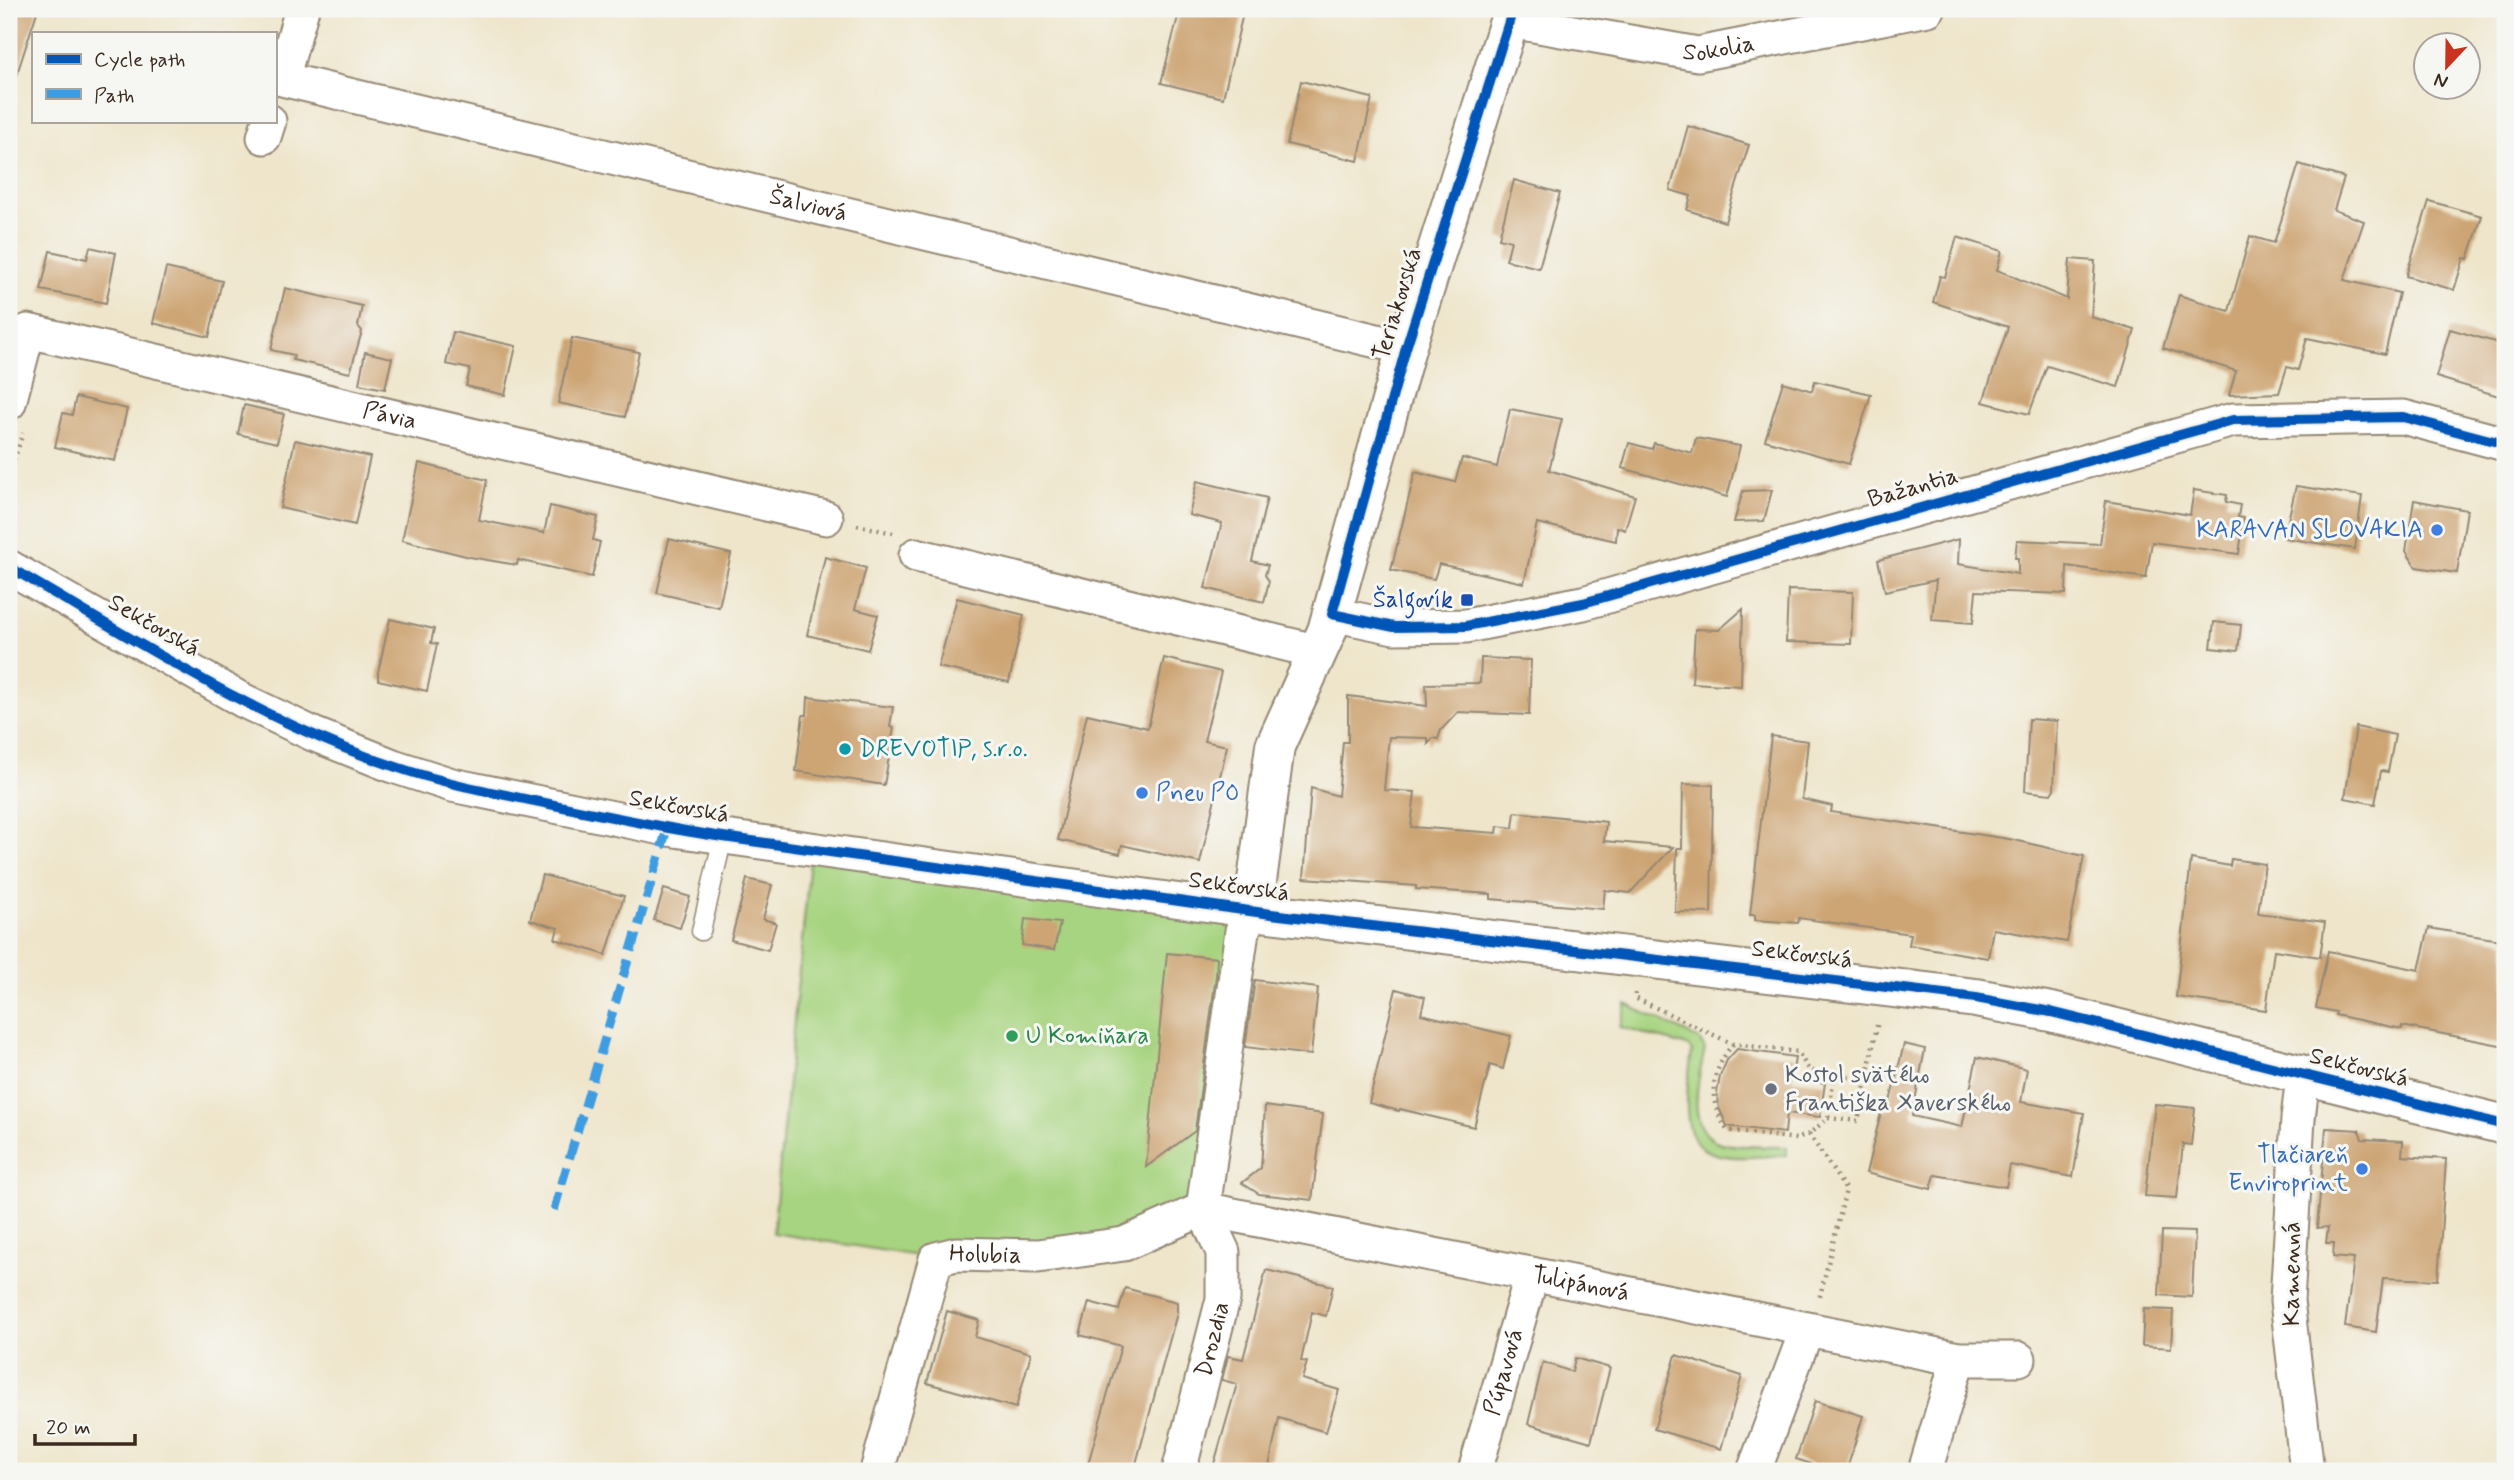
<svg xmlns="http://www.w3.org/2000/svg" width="2514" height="1480" font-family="Mynerve,sans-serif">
  <rect width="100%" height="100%" fill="#f6f6f2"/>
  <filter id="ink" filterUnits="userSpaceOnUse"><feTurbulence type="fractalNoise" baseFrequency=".0143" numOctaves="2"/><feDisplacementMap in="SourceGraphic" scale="14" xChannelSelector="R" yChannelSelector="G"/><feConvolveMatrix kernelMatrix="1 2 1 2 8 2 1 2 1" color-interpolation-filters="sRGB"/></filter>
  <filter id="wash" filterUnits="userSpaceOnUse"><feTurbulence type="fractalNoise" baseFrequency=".00686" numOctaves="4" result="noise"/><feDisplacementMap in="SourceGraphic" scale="28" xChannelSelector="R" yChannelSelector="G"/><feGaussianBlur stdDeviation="1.57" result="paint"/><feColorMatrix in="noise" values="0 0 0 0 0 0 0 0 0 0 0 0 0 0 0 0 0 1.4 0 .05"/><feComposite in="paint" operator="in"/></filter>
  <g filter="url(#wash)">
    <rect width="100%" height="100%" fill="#eee5ca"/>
    <g fill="#a7d480" stroke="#717f4f" stroke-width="2">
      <polygon points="811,849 1253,911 1203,1209 1124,1244 936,1259 773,1233"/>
      <path d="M1626,1004l73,35 6,10c-6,27 -22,82 16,94 17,5 47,3 66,4v8c-26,1 -58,7 -82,-5 -28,-14 -16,-75 -13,-99l-5,-5 -67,-19z"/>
    </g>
    <g id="blocks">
      <g fill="#cda574">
        <polygon points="9,9 38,9 14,83 9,82"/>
        <polygon points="1180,9 1244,9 1223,98 1161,83"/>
        <polygon points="1301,81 1372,98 1358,161 1287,144"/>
        <polygon points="1688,126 1749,145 1725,222 1687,210 1691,196 1670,190"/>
        <polygon points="2299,164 2344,178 2334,210 2364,221 2344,280 2399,293 2385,354 2307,338 2298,370 2287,367 2279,393 2229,395 2236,371 2163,348 2179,295 2229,311 2250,236 2274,243"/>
        <polygon points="1514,180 1560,193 1539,268 1506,260 1511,241 1499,238"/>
        <polygon points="2429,201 2482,216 2468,259 2464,258 2454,290 2406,276"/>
        <polygon points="1957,237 2002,251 1997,270 2067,299 2070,259 2095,261 2091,317 2135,330 2118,387 2047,366 2029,414 1983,402 2008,327 1933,302 1940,276 1945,277"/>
        <polygon points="90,247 116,253 106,303 41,290 50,251 87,259"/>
        <polygon points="166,268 222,281 209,337 153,323"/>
        <polygon points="285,288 362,306 358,326 362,331 350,373 293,360 294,355 271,350"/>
        <polygon points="2450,329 2505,345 2505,398 2436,377"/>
        <polygon points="453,332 516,346 505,395 466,386 470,369 446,364"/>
        <polygon points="572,338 639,352 625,417 558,403"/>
        <polygon points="365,352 392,358 385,389 359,384"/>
        <polygon points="1815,381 1871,394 1849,464 1765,440 1783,382 1812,391"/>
        <polygon points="76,397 127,409 115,461 55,447 63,413 72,415"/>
        <polygon points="244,405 284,414 277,443 238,434"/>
        <polygon points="1510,409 1562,419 1549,470 1635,496 1625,530 1617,527 1616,541 1537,523 1524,583 1439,564 1434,579 1391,570 1415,472 1455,482 1462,458 1497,467"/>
        <polygon points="1696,438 1740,446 1727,497 1622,468 1629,443 1652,449 1654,443 1692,453"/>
        <polygon points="295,440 370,457 355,525 280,508"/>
        <polygon points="419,463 487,480 479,520 544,533 550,506 598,517 593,540 600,542 592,577 518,560 517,565 470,557 402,540"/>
        <polygon points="1197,481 1267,498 1252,561 1268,565 1265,575 1269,581 1264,602 1205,588 1222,523 1189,515"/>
        <polygon points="2296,486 2362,496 2355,549 2284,538"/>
        <polygon points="1772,490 1764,521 1734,522 1743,491"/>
        <polygon points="2194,490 2227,495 2226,502 2240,505 2238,517 2244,518 2239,554 2152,542 2146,578 2067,566 2066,594 1976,591 1973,623 1932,620 1936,580 1885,591 1878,560 1959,539 1958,564 2018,574 2018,558 2015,558 2017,540 2100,544 2106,501 2190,515"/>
        <polygon points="2414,500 2467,510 2457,573 2416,567 2406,551"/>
        <polygon points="669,539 731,554 719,607 657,593"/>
        <polygon points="825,557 866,568 855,609 878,615 868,650 807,635"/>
        <polygon points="1788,590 1853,592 1851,644 1786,642"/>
        <polygon points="957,598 1024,615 1009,682 938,667"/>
        <polygon points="1743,609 1741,686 1692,683 1695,629 1719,630"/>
        <polygon points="390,619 434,629 431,643 437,644 427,691 378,680 378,672"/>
        <polygon points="2214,622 2241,625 2238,651 2211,648"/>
        <polygon points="1164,658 1221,672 1204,741 1227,746 1200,863 1122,845 1120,854 1058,840 1087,714 1148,728"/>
        <polygon points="1481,658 1531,660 1529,715 1458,712 1441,730 1438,739 1433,738 1428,744 1428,738 1389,737 1384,790 1415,792 1411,827 1497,833 1498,826 1513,828 1515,812 1606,822 1604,841 1673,847 1630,893 1605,890 1603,909 1491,899 1491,894 1416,889 1416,886 1304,878 1311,788 1338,796 1343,742 1348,742 1348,696 1427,706 1426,684 1480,683"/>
        <polygon points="808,697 893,707 890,727 894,728 884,785 796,771 803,715 807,715"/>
        <polygon points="2029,719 2057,721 2054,789 2051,794 2025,791"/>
        <polygon points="2356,727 2395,735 2388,772 2381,771 2375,804 2345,798"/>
        <polygon points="1771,736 1808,741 1802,799 1832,806 1831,812 2009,839 2084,856 2067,942 1993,929 1988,958 1909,945 1911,934 1799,918 1798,923 1755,920 1755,915 1750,915"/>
        <polygon points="1683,784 1713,785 1711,913 1675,912 1677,848 1682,848"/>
        <polygon points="2191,859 2230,866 2231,859 2265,864 2258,913 2325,922 2320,957 2274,950 2266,1010 2176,997"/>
        <polygon points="542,875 624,896 606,955 555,939 558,928 530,920"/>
        <polygon points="747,879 772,885 763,919 776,923 768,950 731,940"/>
        <polygon points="664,889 690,897 680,928 654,920"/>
        <polygon points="1025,919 1060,923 1054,950 1022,945"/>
        <polygon points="2429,928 2505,941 2505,1046 2402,1026 2402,1029 2335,1015 2336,1012 2316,1008 2328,951 2419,970"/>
        <polygon points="1167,953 1217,958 1216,976 1195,1131 1146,1167"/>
        <polygon points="1255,980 1318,988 1311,1055 1245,1047"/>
        <polygon points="1396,989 1425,997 1421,1014 1511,1036 1503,1069 1490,1065 1474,1127 1400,1109 1399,1111 1369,1103"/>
        <polygon points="1904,1044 1925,1049 1912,1116 1962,1127 1977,1057 2027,1069 2021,1102 2084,1113 2073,1177 2010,1165 2006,1187 1935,1175 1931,1189 1866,1173 1882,1109 1888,1110"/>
        <polygon points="1737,1049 1795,1057 1792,1079 1825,1083 1820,1117 1787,1113 1785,1133 1727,1126 1719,1108 1717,1093 1720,1076 1727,1060"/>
        <polygon points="2155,1104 2195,1108 2191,1145 2183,1144 2177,1198 2145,1196"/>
        <polygon points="1265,1106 1323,1114 1312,1200 1259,1194 1242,1183 1261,1168"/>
        <polygon points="2326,1128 2359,1130 2362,1139 2403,1141 2402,1156 2446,1159 2438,1280 2383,1278 2376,1332 2345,1327 2354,1259 2333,1257 2334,1243 2326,1243 2328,1227 2317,1228"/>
        <polygon points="2162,1231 2195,1232 2192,1297 2159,1295"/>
        <polygon points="1266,1270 1333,1286 1326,1316 1312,1312 1301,1361 1307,1362 1302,1379 1339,1390 1326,1432 1279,1418 1268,1471 1212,1471 1237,1384 1222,1380 1228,1356 1243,1359"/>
        <polygon points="1125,1288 1177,1302 1177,1313 1134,1471 1086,1471 1121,1346 1080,1335 1089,1302 1119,1310"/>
        <polygon points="2144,1309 2173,1310 2171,1348 2142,1346"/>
        <polygon points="947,1311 979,1320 975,1337 1031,1353 1016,1408 927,1383"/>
        <polygon points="1676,1355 1742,1376 1721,1449 1654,1429"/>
        <polygon points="1575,1358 1610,1368 1591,1442 1528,1424 1543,1362 1572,1372"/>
        <polygon points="1815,1401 1863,1416 1847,1469 1836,1465 1834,1471 1796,1459"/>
      </g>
    </g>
  </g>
  <g filter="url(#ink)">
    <use href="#blocks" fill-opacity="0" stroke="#948874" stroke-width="2"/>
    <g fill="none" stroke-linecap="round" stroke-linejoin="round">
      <defs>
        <polyline id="service" points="701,931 723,837"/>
        <g id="minor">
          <path id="s1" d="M302,9l-20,70 1124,269"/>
          <path id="s2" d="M1510,21l188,33 230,-45"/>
          <polyline points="264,137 269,121"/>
          <path id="s3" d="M9,403l19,-72 798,187"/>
          <polyline points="916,555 1319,652"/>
          <polyline points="9,567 242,700 313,734 393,766 452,785 667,829 1253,911 1242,931 1203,1209"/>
          <polyline points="1332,614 1394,627 1466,626 1583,603 2233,420 2403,417 2505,444"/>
          <polyline points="2303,1076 2298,1119 2287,1301 2307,1471"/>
          <path id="s4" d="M1203,1209l755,150h61"/>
          <path id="s5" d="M877,1471l59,-212 20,-5 82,2 86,-12 79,-35"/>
          <path id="s6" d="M1179,1471l44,-172v-47l-20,-43"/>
          <path id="s7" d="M1475,1471l57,-197"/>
          <polyline points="1754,1471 1807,1329"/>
          <polyline points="1925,1471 1958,1359"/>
        </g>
        <polyline id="tertiary" points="1513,9 1406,348 1327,631 1275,746 1253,911 1976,998 2051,1012 2505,1125"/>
      </defs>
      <use href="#service" stroke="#948874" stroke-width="21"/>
      <use href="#minor" stroke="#948874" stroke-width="37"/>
      <use href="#tertiary" stroke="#948874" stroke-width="42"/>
      <g stroke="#948874" stroke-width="4.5" stroke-dasharray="2 5" stroke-linecap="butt">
        <polyline points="14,460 23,433"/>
        <polyline points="857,525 893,533"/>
        <path d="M1635,993v5l98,46 65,8 11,18 25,5 -6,43 -19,16 -13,5 -69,-9c-20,-31 -17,-57 6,-86"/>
        <polyline points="1834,1075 1866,1079"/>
        <polyline points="1828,1118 1858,1121 1878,1021"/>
        <polyline points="1809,1134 1846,1190 1819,1300"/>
      </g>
      <use href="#service" stroke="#fff" stroke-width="18"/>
      <use href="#minor" stroke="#fff" stroke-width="33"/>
      <use href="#tertiary" stroke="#fff" stroke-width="38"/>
      <polyline stroke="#3f9ce0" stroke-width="9" stroke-dasharray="18 9" stroke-linecap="butt" points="554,1210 667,829"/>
      <defs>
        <g id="cycleway">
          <polyline points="1513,9 1406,348 1332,614 1394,627 1466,626 1583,603 2233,420 2403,417 2505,444"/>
          <path d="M9,567c125,72 249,154 387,200 47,16 95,25 144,35 61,13 122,26 183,35l548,77 641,76 64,8 75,14 454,113"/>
        </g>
      </defs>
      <use href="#cycleway" stroke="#f6f6f2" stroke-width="15"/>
      <use href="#cycleway" stroke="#0057b8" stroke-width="10"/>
    </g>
  </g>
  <g fill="#3f7fe0" stroke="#f6f6f2" stroke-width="2.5">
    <circle cx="2437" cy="530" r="7"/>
    <circle cx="1142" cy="793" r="7"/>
    <circle cx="2362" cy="1169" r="7"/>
  </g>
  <rect fill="#1a4fb4" stroke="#f6f6f2" stroke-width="2.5" x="1460" y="593" width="14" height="14" rx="3.5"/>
  <circle fill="#0f9aa8" stroke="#f6f6f2" stroke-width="2.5" cx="845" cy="749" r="7"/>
  <circle fill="#2e9e5b" stroke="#f6f6f2" stroke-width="2.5" cx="1012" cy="1036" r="7"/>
  <circle fill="#6b7280" stroke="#f6f6f2" stroke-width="2.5" cx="1771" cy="1089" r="7"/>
  <g text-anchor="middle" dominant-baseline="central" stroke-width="6" stroke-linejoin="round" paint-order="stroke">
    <g font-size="24" fill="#3b2a1e" stroke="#f6f6f2">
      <text stroke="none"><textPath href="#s2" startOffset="212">Sokolia</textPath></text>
      <text stroke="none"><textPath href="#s1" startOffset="614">Šalviová</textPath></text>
      <text transform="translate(1398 304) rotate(-73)">Teriakovská</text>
      <text stroke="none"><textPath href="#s3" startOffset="446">Pávia</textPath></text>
      <text transform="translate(1913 488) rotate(-16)">Bažantia</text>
      <text transform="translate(154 626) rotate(30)">Sekčovská</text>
      <text transform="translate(679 807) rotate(10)">Sekčovská</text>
      <text transform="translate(1239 887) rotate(8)">Sekčovská</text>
      <text transform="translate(1802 955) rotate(7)">Sekčovská</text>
      <text transform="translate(2359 1068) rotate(14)">Sekčovská</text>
      <text stroke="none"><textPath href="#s5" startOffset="270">Holubia</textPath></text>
      <text transform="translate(2292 1274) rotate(-90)">Kamenná</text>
      <text stroke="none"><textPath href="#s4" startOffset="385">Tulipánová</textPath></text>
      <text stroke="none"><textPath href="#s6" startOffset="136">Drozdia</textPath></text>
      <text stroke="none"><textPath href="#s7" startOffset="103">Púpavová</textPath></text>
    </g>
    <g font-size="24" fill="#366cbe" stroke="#f6f6f2" text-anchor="end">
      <text x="2423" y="530">KARAVAN SLOVAKIA</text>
      <text x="1156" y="793" text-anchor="start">Pneu PO</text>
      <text x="2348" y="1155">Tlačiareň<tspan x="2348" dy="28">Enviroprint</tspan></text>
    </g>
    <g font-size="24" fill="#164399" stroke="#f6f6f2" text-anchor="end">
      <text x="1453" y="600">Šalgovík</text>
    </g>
    <g font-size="24" fill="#0d838f" stroke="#f6f6f2" text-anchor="start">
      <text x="859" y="749">DREVOTIP, s.r.o.</text>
    </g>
    <g font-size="24" fill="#27864d" stroke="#f6f6f2" text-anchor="start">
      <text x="1026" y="1036">U Komiňara</text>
    </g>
    <g font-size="24" fill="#5b616d" stroke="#f6f6f2" text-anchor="start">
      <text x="1785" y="1075">Kostol svätého<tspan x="1785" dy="28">Františka Xaverského</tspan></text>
    </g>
  </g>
  <rect width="2514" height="1480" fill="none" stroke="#f6f6f2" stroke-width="35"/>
  <rect x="32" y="32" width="245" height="91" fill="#f6f6f2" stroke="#aba49d" stroke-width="2"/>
  <rect x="46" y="54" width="35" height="10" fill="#0057b8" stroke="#aba49d" stroke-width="2"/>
  <text x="94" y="66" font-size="21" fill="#3b2a1e">Cycle path</text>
  <rect x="46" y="89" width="35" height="10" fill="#3f9ce0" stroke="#aba49d" stroke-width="2"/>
  <text x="94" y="102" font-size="21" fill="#3b2a1e">Path</text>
  <g transform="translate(2447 66) rotate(202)"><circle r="33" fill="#f6f6f2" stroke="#aba49d" stroke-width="2"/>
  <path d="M0-5L12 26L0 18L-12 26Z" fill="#c8321e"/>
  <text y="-10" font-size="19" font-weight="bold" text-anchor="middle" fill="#3b2a1e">N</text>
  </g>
  <path d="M35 1434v10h100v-10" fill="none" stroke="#3b2a1e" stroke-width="3.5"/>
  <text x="46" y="1434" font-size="21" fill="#3b2a1e" stroke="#f6f6f2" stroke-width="5" paint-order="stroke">20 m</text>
</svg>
